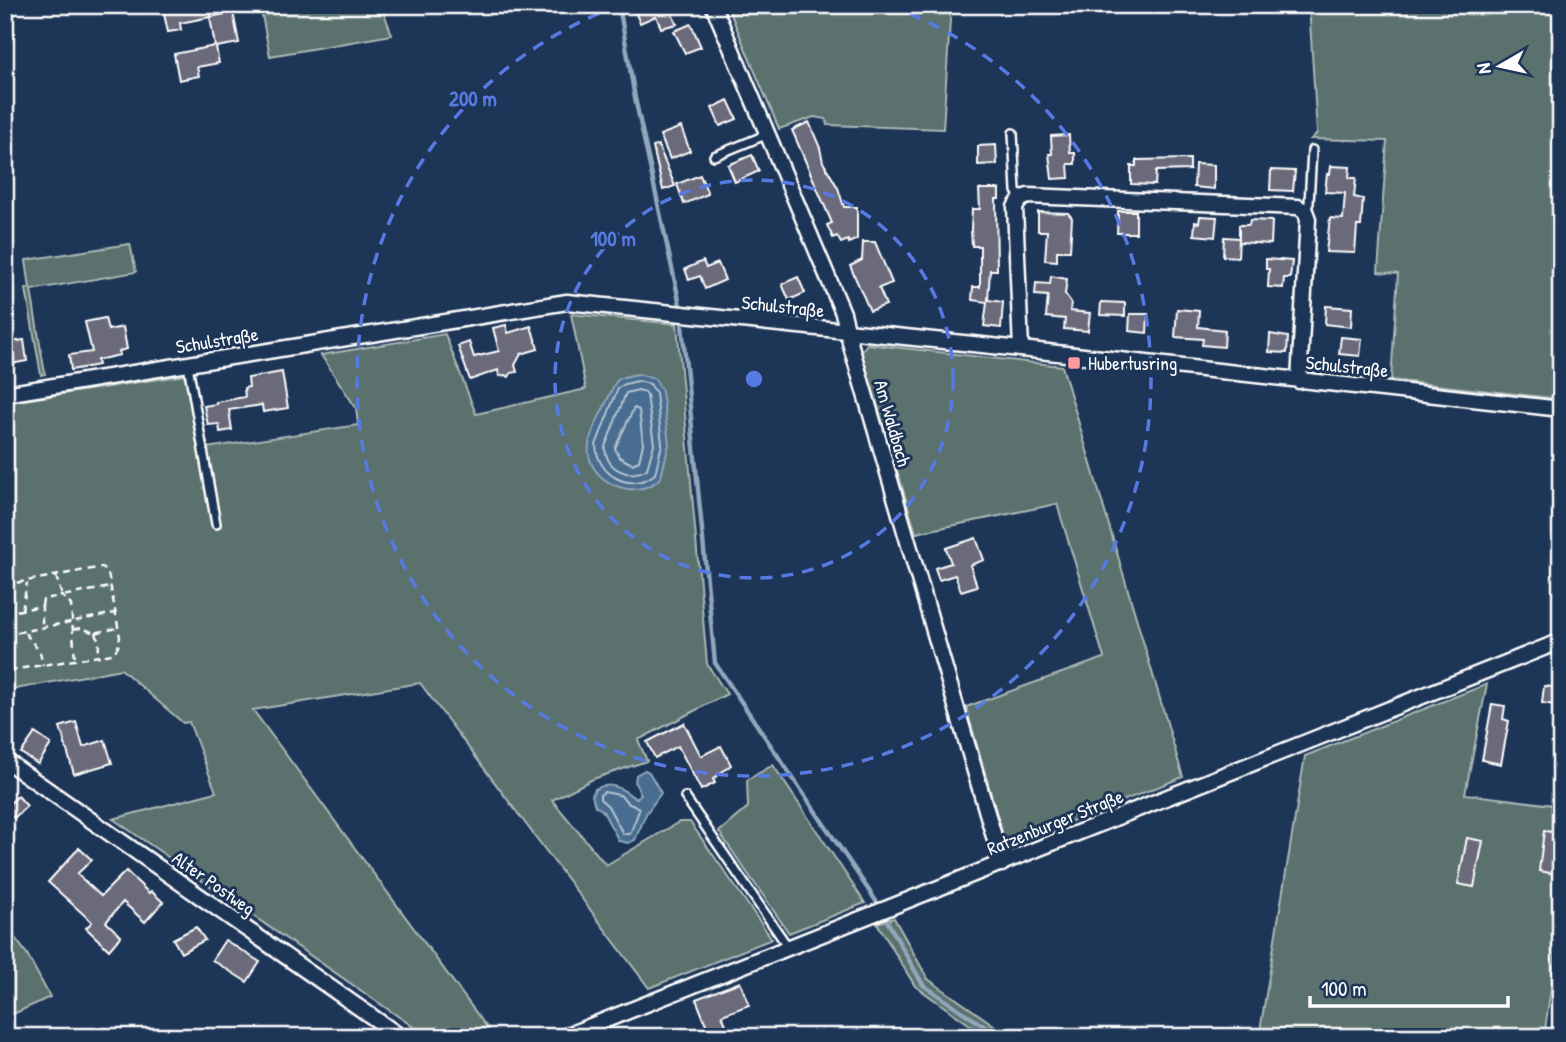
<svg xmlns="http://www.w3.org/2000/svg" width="1566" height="1042" font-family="'Patrick Hand',sans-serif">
  <rect width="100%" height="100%" fill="#1d3557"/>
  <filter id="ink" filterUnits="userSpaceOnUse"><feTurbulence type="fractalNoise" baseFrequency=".0143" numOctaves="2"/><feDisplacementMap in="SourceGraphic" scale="14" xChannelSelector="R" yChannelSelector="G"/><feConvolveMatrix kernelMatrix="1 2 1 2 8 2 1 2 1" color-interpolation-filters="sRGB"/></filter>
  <g filter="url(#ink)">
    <g fill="#5a716d" stroke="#acb8b6" stroke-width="2">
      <polygon points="260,5 381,5 392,35 270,56"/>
      <polygon points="727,5 951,5 943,129 827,125 826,119 814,117 779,129"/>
      <polygon points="1309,5 1561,5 1561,399 1391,380 1398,274 1378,272 1387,141 1311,139 1317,133"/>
      <polygon points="130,244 136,272 31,290 45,374 41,375 26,289 30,288 26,260"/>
      <polygon points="571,314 677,324 707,664 727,694 638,740 647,761 593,779 552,800 606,865 679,822 690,822 772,939 649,988 420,683 253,710 494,1037 428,1037 113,819 216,792 189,722 183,723 121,669 5,691 5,403 185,375 213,526 220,525 206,448 358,425 356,408 321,355 445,334 476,414 586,389"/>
      <polygon points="867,344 1062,366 1183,777 1014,844 1004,839 966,707 1104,658 1057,504 916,533 861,352"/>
      <polygon points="1487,684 1465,794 1561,806 1561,917 1544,1037 1259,1037 1305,756"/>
      <polygon points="773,765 865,903 789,933 719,832 748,807 747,780"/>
      <polygon points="894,918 928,979 1011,1037 987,1037 915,986 877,923"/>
      <polygon points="5,919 7,927 27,954 50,997 5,1018"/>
    </g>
    <g fill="#486d90" stroke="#91a7bc" stroke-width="2">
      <path d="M638,374l17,5 7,12 7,53 -8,33c-24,28 -78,4 -72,-33 2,-14 11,-28 17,-41 11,-22 5,-25 32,-29z"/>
      <path d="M645,770l4,2 12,21 -15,21 -11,26 -7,3 -9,-2 -17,-31 -7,-4 -3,-11 3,-6c17,-9 29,1 41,10l5,-5 -6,-11 1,-8z"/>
    </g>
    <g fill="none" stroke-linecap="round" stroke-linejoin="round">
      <g stroke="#b6c5d3" stroke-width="2">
        <path d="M638,381l12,3 6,9 6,51 -7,30c-25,20 -58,1 -59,-29l22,-57 7,-4z"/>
        <path d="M638,390l7,2 2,3 7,49 -7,25c-19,11 -41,0 -42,-22l21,-54z"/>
        <polygon points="634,408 639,410 643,444 639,461 632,464 619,457 615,448"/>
        <polygon points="604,792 620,795 629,804 640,808 630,834 623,834 608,806 600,799 600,795"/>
      </g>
      <polyline stroke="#91a7bc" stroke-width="4.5" points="619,5 635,98 680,305 715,663 876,901 923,985 1000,1037"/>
    </g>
    <g fill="#6a6a7a" stroke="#fff" stroke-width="2">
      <polygon points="162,5 209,5 211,17 233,12 239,43 216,47 219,63 197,67 199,76 179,80 174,54 215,46 210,17 180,23 181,30 168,32"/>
      <polygon points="639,5 681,5 670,10 677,24 661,28 656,16 640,23 635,12 641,9"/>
      <polygon points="691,24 701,47 685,53 674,31"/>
      <polygon points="728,100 737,119 720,126 712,108"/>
      <polygon points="809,122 820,148 823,162 838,188 844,207 857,207 857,239 849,243 848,240 841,243 837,236 833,238 827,225 832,223 792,130"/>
      <polygon points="681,127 690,151 670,159 660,135"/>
      <polygon points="1069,135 1070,153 1075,153 1075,164 1068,164 1069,178 1052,179 1049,154 1052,154 1051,136"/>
      <polygon points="658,145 675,186 663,190 653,147"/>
      <polygon points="996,145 997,164 978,165 978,146"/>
      <polygon points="752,155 759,171 735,182 728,165"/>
      <polygon points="1190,159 1190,170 1156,171 1155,185 1131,184 1131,166 1136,166 1136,160"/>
      <polygon points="1195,164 1214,165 1214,189 1194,187"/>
      <polygon points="1331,166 1350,167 1349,178 1356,178 1354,197 1363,199 1361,226 1357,226 1355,253 1326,252 1330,218 1343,219 1345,193 1325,192 1327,174 1330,174"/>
      <polygon points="1271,170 1295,171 1293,191 1270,190"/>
      <polygon points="700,175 708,194 684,204 677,184"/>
      <polygon points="979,189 999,189 999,199 996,199 997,270 990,270 988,300 1003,302 1001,328 984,326 987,302 972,300 973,287 980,287 980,246 972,246 971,229 972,209 980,209"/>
      <polygon points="1118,211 1136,211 1136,233 1117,233"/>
      <polygon points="1038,212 1068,213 1072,218 1070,251 1057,251 1057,261 1045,260 1047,231 1038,231"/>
      <polygon points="1200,216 1217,217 1215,237 1194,235 1195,222 1199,223"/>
      <polygon points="1250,220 1272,221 1271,244 1239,242 1239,225 1249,225"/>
      <polygon points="1224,237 1239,238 1238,257 1223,256"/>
      <polygon points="863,242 875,242 892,283 879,288 886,305 870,311 850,266 862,260"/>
      <polygon points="1266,259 1292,261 1290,278 1284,278 1283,288 1268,287 1269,269 1266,269"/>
      <polygon points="703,261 706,268 718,263 725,280 705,289 700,276 689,280 685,269"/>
      <polygon points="1051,276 1067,279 1065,294 1071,302 1070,311 1090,313 1088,331 1064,329 1065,319 1046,317 1048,296 1035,295 1036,283 1050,284"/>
      <polygon points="798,277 805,293 789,300 782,284"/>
      <polygon points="1101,302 1125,303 1125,316 1100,315"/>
      <polygon points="1326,306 1352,308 1351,327 1325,324"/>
      <polygon points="1177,309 1199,311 1198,327 1225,330 1224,347 1202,345 1203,339 1175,337"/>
      <polygon points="1130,314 1148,314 1147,333 1129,331"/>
      <polygon points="105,318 108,330 123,327 127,349 119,351 120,355 97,360 98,365 71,370 69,355 92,352 85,322"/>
      <polygon points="506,325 508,333 531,326 538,349 521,354 515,365 517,372 511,373 509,377 505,375 499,376 498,370 470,380 458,346 469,342 474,357 499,351 493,328"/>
      <polygon points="1270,334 1288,337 1287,353 1269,352"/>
      <polygon points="1341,337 1362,339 1360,356 1339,354"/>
      <polygon points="24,340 27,361 5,365 5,343"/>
      <polygon points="282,372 288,408 263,412 262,405 229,410 232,430 220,432 219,424 208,425 204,406 216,404 216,402 245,397 244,388 249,387 248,378"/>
      <polygon points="976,538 984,560 970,565 977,586 961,591 955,575 939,580 935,568 951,563 946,548"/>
      <polygon points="1544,686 1561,688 1561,706 1542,703"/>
      <polygon points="1492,704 1505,706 1503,719 1509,721 1501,764 1482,760"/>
      <polygon points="76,722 83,747 105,740 112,763 74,774 60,727"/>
      <polygon points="684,723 701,756 721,746 731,765 713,779 715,783 701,790 678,746 655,758 647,742"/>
      <polygon points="35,733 51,744 38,764 21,753"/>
      <polygon points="18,796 27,806 14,818 5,809 5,801 10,803"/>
      <polygon points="1544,831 1561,833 1556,874 1539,871"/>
      <polygon points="1467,838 1483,841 1474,887 1458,884"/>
      <polygon points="79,848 92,860 77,874 101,896 126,871 149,893 151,891 163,902 145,922 123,902 106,922 121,936 109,950 86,928 92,922 48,882"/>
      <polygon points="196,927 205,940 181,953 173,939"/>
      <polygon points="225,940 260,962 247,982 212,960"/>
      <polygon points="740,982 749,1005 722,1015 731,1037 711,1037 696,999"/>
    </g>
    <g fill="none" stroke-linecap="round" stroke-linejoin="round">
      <defs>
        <g id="lane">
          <polyline points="1013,133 1016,191 1021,199"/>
          <polyline points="714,156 768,134"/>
          <polyline points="1306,211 1309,203 1312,150"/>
          <polyline points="188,365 216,524"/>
          <polyline points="685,797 788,947"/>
        </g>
        <g id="street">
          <polyline points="713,5 843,313 851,346 1002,864"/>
          <polyline points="1021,349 1015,207 1021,199 1028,196 1298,207 1305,211 1308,219 1299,381"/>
          <polyline points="5,394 567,302 1021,349 1561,409"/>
          <polyline points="5,760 401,1037"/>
          <polyline points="563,1037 1561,641"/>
        </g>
      </defs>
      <use href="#lane" stroke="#fff" stroke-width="12"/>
      <use href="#street" stroke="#fff" stroke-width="19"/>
      <g stroke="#fff" stroke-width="2.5" stroke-dasharray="7 5" stroke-linecap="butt">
        <polyline points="56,576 62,596 110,587"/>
        <polyline points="5,585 102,567 108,573 120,637 118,647 112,654 5,671"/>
        <polyline points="42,606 43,599 62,596 71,605 75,660"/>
        <polyline points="22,610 27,583"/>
        <polyline points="5,613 42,606 42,628"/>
        <polyline points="74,629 82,628 94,633 118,628"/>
        <polyline points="5,632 5,648"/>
        <polyline points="96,632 99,644 98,657"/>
        <polyline points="25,633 40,652 43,666"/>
        <polyline points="5,635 115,613"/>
      </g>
      <use href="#lane" stroke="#1d3557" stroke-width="7"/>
      <use href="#street" stroke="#1d3557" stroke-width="14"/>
    </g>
  </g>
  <g fill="none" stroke="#567ae2" stroke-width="3.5" stroke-dasharray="12 9">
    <circle cx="754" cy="379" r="199"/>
    <path d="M890 6A397 397 0 1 1 618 6"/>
  </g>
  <rect fill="#ff9aa2" stroke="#1d3557" stroke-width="2.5" x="1067" y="356" width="14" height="14" rx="3.5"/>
  <g text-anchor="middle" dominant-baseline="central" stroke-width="6" stroke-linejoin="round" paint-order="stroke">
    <g font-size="19" fill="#fff" stroke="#1d3557">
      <text transform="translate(783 306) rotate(6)">Schulstraße</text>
      <text transform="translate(217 340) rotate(-9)">Schulstraße</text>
      <text transform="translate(1347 366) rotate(6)">Schulstraße</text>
      <text transform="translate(893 423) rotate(74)">Am Waldbach</text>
      <text transform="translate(1055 822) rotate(-22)">Ratzenburger Straße</text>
      <text transform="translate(214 883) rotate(35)">Alter Postweg</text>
    </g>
    <g font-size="19" fill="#fff" stroke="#1d3557" text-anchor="start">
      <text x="1088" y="363">Hubertusring</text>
    </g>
  </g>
  <circle cx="754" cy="379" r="10" fill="#567ae2" stroke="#1d3557" stroke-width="3.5"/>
  <g font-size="21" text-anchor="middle" font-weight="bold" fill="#567ae2" stroke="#1d3557" stroke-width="6" stroke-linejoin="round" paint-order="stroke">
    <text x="473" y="106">200 m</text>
    <text x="613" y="246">100 m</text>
  </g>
  <rect width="1566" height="1042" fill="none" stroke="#1d3557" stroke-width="28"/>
  <rect x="14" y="14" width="1538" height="1014" fill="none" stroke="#fff" stroke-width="2.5" filter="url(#ink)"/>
  <g transform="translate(1500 66) rotate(261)" stroke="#1d3557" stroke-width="5" paint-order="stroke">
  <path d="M0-5L12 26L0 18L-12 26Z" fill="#ffffff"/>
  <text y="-10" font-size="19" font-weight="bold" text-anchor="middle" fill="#ffffff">N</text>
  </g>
  <path d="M1310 996v10h198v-10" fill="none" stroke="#ffffff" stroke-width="3.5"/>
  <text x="1321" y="996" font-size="21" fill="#ffffff" stroke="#1d3557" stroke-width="5" paint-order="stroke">100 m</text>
</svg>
